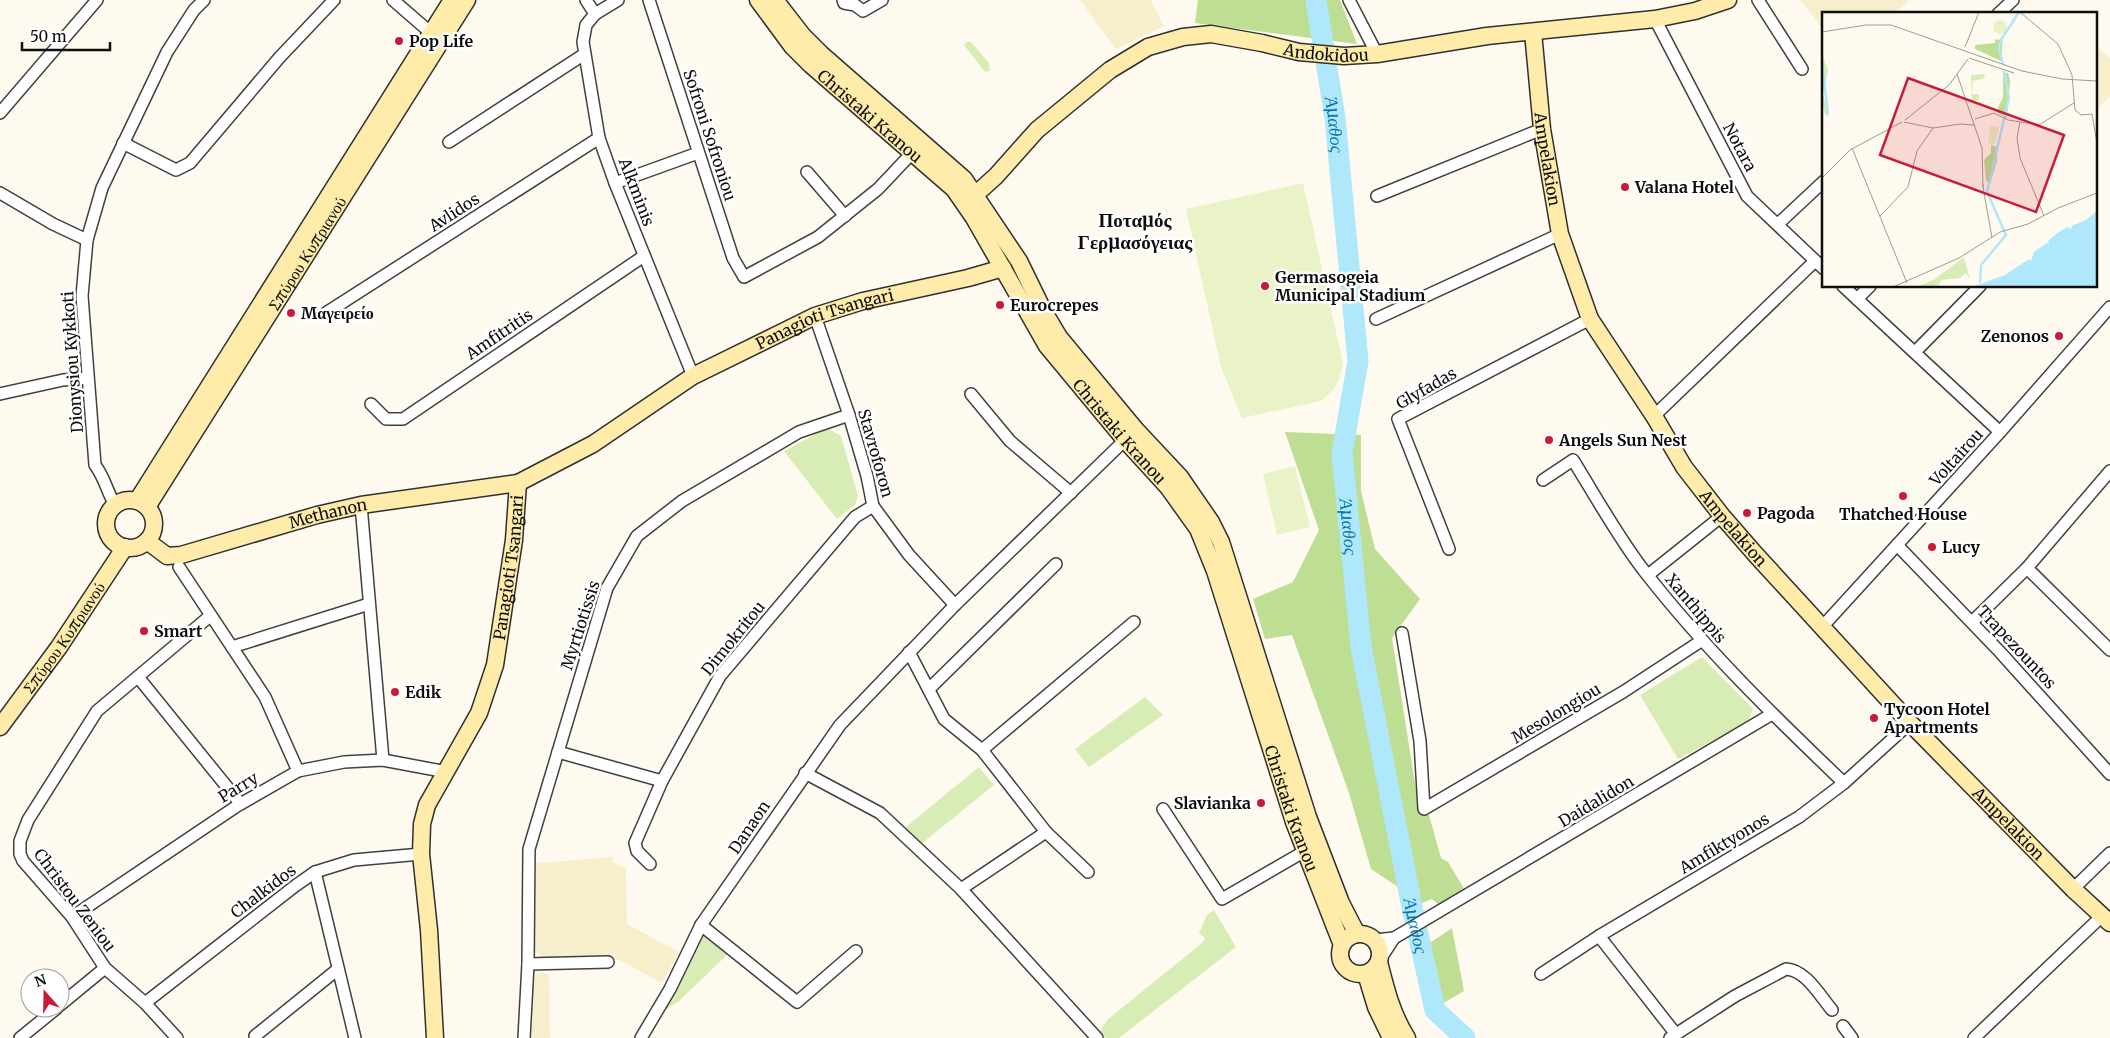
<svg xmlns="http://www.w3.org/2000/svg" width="2110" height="1038" font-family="Merriweather,serif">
  <rect width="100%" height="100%" fill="#fffaef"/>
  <g fill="#f7efcc">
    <polygon points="1080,0 1151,0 1164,26 1116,49"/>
    <polygon points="1800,0 1909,0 1894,14 1824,14 1824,30"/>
    <polygon points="2096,45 2110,59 2110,96 2096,110"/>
    <polygon points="614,857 612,862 626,868 627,924 679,952 662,983 619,960 544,958 535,951 536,863"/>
    <polygon points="542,972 549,975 550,1038 531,1038 531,984 537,974"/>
  </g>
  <g fill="#d8edb5">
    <polygon points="967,42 971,42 989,63 990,71 985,72 964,45"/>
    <polygon points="827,428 841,436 858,496 855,505 837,519 784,451"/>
    <polygon points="1702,657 1753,709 1747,723 1678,759 1640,695"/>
    <polygon points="1145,697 1163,715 1089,767 1075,749"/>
    <polygon points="979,767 994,785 921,844 906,827"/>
    <polygon points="1214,910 1236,947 1119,1038 1105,1038 1100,1032 1107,1020 1202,943 1205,938 1199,933 1207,915"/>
    <polygon points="701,925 732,950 678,1002 653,1017"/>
  </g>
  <g fill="#bedf93">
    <polygon points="1198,0 1340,0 1357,44 1195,23"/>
    <polygon points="1285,432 1361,435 1361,491 1375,549 1420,599 1392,638 1420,815 1429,815 1441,858 1448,862 1465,890 1439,905 1432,899 1422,903 1371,869 1349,793 1292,635 1265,639 1253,599 1293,582 1319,530"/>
    <polygon points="1452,928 1464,991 1442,1004 1430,943"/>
  </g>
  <g fill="#e9f3c7">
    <polygon points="1303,183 1343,363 1339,379 1334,389 1321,401 1242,418 1221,367 1186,209"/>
    <polygon points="1295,466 1310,527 1277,535 1263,474"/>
  </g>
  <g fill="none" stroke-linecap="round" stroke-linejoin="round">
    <path stroke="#afe7fb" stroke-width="21" id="s1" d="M1316,0l19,118 23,243 -16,92 19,194 51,260 23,103 30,28"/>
    <defs>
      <g id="street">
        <polyline points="393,0 431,33"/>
        <polyline points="586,0 595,14"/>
        <polyline points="618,0 595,14 586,25 583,42 599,138 615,183 693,376"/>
        <polyline points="649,0 733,258 744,277 818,237 878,189 912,153"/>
        <polyline points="843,0 844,3 855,5 863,11 882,0"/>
        <polyline points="1349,0 1377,54"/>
        <polyline points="1758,0 1802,69"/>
        <polyline points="1998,14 2013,0"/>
        <polyline points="1655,19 1747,196 1824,269"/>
        <polyline points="0,113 97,0"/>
        <polyline points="449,142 583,55"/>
        <polyline points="123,143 176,170 190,163 279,58 334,0"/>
        <polyline points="807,172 845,216"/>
        <polyline points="615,183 698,153"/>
        <polyline points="0,193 53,224 87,240"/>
        <polyline points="1377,196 1542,129"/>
        <polyline points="1778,224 1824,181"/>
        <polyline points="1843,286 2000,432"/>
        <polyline points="1857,299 1870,286"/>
        <polyline points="326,313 599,138"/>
        <polyline points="815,316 849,415 867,476 873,506 909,555 955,605"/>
        <polyline points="1376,319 1560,234"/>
        <polyline points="1915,352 1980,286"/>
        <polyline points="0,394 63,380 88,378"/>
        <polyline points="971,394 1010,441 1071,493"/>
        <polyline points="371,404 386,419 403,419 644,256"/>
        <polyline points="1654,416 1815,261"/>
        <path d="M1543,480l30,-20c23,37 46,79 72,112 60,77 129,144 199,211"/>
        <path d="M115,505c-8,-13 -10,-27 -20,-40l-13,-169 5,-56 15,-52 65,-136 27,-42 10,-10"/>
        <polyline points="361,505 383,760"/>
        <polyline points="1897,545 2000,652 2110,774"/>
        <polyline points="1449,549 1398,419 1590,319"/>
        <polyline points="179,567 265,697 298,771"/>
        <polyline points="2027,568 2110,650"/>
        <polyline points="1648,575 1722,516"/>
        <polyline points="1972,622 2027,568 2110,471"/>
        <polyline points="1823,626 2000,432 2110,307"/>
        <polyline points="1402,633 1420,741 1424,809 1623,692 1701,641"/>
        <polyline points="232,647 369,604"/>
        <polyline points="909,652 944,719 982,750 1046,832 1088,872"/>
        <polyline points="138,677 240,803"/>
        <polyline points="929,689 1056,564"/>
        <polyline points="982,750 1134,622"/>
        <polyline points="558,752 662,781"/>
        <polyline points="805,773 880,813 961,889 1097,1038"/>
        <polyline points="1163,809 1222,899 1305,851"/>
        <polyline points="650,864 637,851 635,843 662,781 720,676 855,517 873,506"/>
        <polyline points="315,872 355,1038"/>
        <polyline points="961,889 1046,832"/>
        <polyline points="2073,889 2110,853"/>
        <polyline points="72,917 237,806 298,771 344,762 383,760 447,772"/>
        <polyline points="701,925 797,1002 856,951"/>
        <polyline points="1599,936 1675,1033"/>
        <polyline points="1375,940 1394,938 1772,714"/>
        <polyline points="1381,958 1394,938"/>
        <polyline points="528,964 608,962"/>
        <polyline points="1541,974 1599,936 1799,817 1844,783 1910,723"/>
        <polyline points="145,1003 295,886 315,872 354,860 421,854"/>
        <polyline points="60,1005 105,968"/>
        <polyline points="1843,1026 1852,1038"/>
        <polyline points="255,1036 338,969"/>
        <polyline points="20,1038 57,1008"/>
        <polyline points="177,1038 145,1003 105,968 72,917 23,861 20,854 20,841 28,820 97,711 210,616"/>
        <polyline points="524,1038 528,964 529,849 607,588 637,536 682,501 799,432 849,415"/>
        <polyline points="641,1038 670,989 701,925 840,725 955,605 1125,440"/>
        <path d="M1670,1038l65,-42 51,-27c20,1 34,27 46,41"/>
        <polyline points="1974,1038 2103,915"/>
      </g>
      <g id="secondary">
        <path id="s2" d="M758,0l34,46 19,19 143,124 20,29 73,128 78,94 43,47 30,42 17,42 79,251 48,123"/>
        <polyline points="775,0 803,36 821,54 964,179 1019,261 1043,310 1059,337 1136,430 1180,477 1211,522 1221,542 1308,817 1341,903 1357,934"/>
        <path id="s3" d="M1533,32l9,97 18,105 30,85 64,97 30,51 38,49 34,39 154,168 163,166 37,34"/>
        <path id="s4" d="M976,194l20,-18 41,-46 73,-60 38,-23 35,-10 28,-3 51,9 37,9 45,4 33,-2 110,-18 168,-17 40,-8 33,-11"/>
        <circle cx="130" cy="524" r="24"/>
        <polyline points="137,501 452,0"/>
        <path id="s5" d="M147,507l320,-507"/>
        <path id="s6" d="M147,541l20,15 14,-1 136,-40 44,-10 157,-22 75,-39 100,-68 122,-60 48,-15 105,-23 35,-10"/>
        <path id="s7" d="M0,727l59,-80 66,-100"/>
        <circle cx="1360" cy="954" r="20"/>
        <path d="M1379,962c7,28 13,52 28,76"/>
        <polyline points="1366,974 1376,1007 1391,1038"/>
        <path id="s8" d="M435,1038l-6,-108 -8,-76 1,-30 5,-19 52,-92 16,-48 19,-125 4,-57"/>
      </g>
    </defs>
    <use href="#street" stroke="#414141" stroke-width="14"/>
    <use href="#secondary" stroke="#303030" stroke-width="19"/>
    <use href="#street" stroke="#fff" stroke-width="11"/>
    <use href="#secondary" stroke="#ffecaa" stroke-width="16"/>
  </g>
  <g fill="#c91b37" stroke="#fff" stroke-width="2">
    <circle cx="399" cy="41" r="5"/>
    <circle cx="1625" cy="187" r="5"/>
    <circle cx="1265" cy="286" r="5"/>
    <circle cx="1000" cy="305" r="5"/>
    <circle cx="291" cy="313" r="5"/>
    <circle cx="2059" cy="336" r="5"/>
    <circle cx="1549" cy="440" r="5"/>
    <circle cx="1903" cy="496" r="5"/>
    <circle cx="1747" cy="513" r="5"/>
    <circle cx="1932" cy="547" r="5"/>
    <circle cx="144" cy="631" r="5"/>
    <circle cx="395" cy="692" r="5"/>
    <circle cx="1874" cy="718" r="5"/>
    <circle cx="1261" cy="803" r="5"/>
  </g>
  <g text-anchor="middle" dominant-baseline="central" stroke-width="5" stroke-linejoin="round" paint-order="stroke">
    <g font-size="16" font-weight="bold" fill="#0e0e0e" stroke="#fff" text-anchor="start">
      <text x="409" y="41">Pop Life</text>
      <text x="1635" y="187">Valana Hotel</text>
      <text x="1275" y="277">Germasogeia<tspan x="1275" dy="18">Municipal Stadium</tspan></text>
      <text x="1010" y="305">Eurocrepes</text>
      <text x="301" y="313">Μαγειρείο</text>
      <text x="2049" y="336" text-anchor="end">Zenonos</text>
      <text x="1559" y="440">Angels Sun Nest</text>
      <text x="1757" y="513">Pagoda</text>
      <text x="1903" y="514" text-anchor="middle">Thatched House</text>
      <text x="1942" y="547">Lucy</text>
      <text x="154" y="631">Smart</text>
      <text x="405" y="692">Edik</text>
      <text x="1884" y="709">Tycoon Hotel<tspan x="1884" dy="18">Apartments</tspan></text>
      <text x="1251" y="803" text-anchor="end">Slavianka</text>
    </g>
    <g font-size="16" fill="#0e0e0e" stroke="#fff">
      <text stroke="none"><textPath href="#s4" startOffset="409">Andokidou</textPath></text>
      <text stroke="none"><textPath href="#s2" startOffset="162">Christaki Kranou</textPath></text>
      <text transform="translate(710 135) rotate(72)">Sofroni Sofroniou</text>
      <text transform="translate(1740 147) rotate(62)">Notara</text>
      <text stroke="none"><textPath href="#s3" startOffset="128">Ampelakion</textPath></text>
      <text transform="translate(637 192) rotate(69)">Alkminis</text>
      <text transform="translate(454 212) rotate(-33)">Avlidos</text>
      <text stroke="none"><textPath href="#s5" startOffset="300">Σπύρου Κυπριανού</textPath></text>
      <text stroke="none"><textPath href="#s6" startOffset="734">Panagioti Tsangari</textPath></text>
      <text transform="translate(499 334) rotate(-34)">Amfitritis</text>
      <text transform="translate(72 362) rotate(-94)">Dionysiou Kykkoti</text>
      <text transform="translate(1426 388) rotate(-30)">Glyfadas</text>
      <text stroke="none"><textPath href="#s2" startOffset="568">Christaki Kranou</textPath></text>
      <text transform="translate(876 453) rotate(74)">Stavroforon</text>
      <text transform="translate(1956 457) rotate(-48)">Voltairou</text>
      <text stroke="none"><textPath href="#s6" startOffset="192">Methanon</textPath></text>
      <text stroke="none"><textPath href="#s3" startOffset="548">Ampelakion</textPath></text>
      <text stroke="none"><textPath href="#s8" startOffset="489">Panagioti Tsangari</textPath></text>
      <text transform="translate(1696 608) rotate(50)">Xanthippis</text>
      <text transform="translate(580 625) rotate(-72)">Myrtiotissis</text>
      <text stroke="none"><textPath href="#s7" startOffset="110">Σπύρου Κυπριανού</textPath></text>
      <text transform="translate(733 638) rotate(-51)">Dimokritou</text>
      <text transform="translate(2017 647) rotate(47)">Trapezountos</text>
      <text transform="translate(1556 713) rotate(-31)">Mesolongiou</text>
      <text transform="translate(238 787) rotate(-31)">Parry</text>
      <text transform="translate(1596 801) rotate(-31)">Daidalidon</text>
      <text stroke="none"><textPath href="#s2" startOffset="988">Christaki Kranou</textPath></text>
      <text stroke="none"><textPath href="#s3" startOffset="952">Ampelakion</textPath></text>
      <text transform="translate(749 827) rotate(-56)">Danaon</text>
      <text transform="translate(1724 843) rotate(-31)">Amfiktyonos</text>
      <text transform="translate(263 891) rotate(-37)">Chalkidos</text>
      <text transform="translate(75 900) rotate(53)">Christou Zeniou</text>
    </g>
    <g font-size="18" font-style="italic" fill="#0d77aa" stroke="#fff">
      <text stroke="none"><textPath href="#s1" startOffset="126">Άμαθος</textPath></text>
      <text stroke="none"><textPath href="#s1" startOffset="531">Άμαθος</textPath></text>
      <text stroke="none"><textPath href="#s1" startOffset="936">Άμαθος</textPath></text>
    </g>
    <g font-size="19" font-weight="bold" fill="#0e0e0e" stroke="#fff">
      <text x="1135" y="220">Ποταμός<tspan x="1135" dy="22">Γερμασόγειας</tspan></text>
    </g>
  </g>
  <g transform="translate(1822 12)">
    <rect width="275" height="275" fill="#fffaef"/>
    <path d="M0,42l6,16 -5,25 6,21 -4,-2 -3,-11zM162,62l1,4 -12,3 -1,13h7v6l-7,2 -1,-27zM142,245l6,22 -4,-6 -6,5 -19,2 -3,7h-21l18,-8z" fill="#d8edb5"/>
    <path d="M181,23l-2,26 -26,-12v-4l20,-2v-4l4,1zM181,61h5l2,8 -3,37 -11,-6 7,-15zM169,133l6,2v14l-7,23 -4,-4 -2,-20 7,-7z" fill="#bedf93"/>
    <path d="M171 15a7 7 0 1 1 14 0a7 7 0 1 1-14 0ZM168,114l9,1 -4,17 -7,-1z" fill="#e9f3c7"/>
    <path d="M275,199v76h-125l33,-12 24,-16 2,2 3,-9 13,-9 2,2 -1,-4 8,-7 11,-7 5,2 -1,-3 15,-6z" fill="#afe7fb"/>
    <path fill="none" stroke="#afe7fb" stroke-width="2.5" d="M0,50l6,53M181,53l-4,-17 2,-8 18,-28M158,271l1,-18 25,-30 -19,-43 22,-94 -5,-27"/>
    <path fill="none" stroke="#9f9c95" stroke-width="1" d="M198,0l38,32 14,31 3,35 6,5 11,-1 5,29M0,20l44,-7h25l131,46 40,8 35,2M143,35l14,-35M147,46l45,15M135,62l25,74 1,39v-3M153,107l19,-6 14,7 31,5 35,-22M83,108l44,-35 19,-26M82,110l29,6 27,-4 14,1M198,110l-3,16 3,20 24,58M30,136l55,135M0,166l28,-28 52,-28M161,175l9,51M58,204l28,-29 9,-36 16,-23M71,275l66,-29 41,-26 28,-8 30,-16 39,-15"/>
    <path fill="#c91b37" fill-opacity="0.15" stroke="#c91b37" stroke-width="2.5" d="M86,66l156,57 -28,77 -156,-57z"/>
    <rect width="275" height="275" fill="none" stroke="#0e0e0e" stroke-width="2.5"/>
  </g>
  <g transform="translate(45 993) rotate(340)"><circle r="24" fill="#ffffff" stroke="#9f9f9f"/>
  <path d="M0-4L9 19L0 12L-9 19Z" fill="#c91b37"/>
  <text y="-8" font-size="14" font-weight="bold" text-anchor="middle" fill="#0e0e0e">N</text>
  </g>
  <path d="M22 42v8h88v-8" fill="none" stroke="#0e0e0e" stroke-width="2.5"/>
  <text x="30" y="42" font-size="15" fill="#0e0e0e" stroke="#ffffff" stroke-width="4" paint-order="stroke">50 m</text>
</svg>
